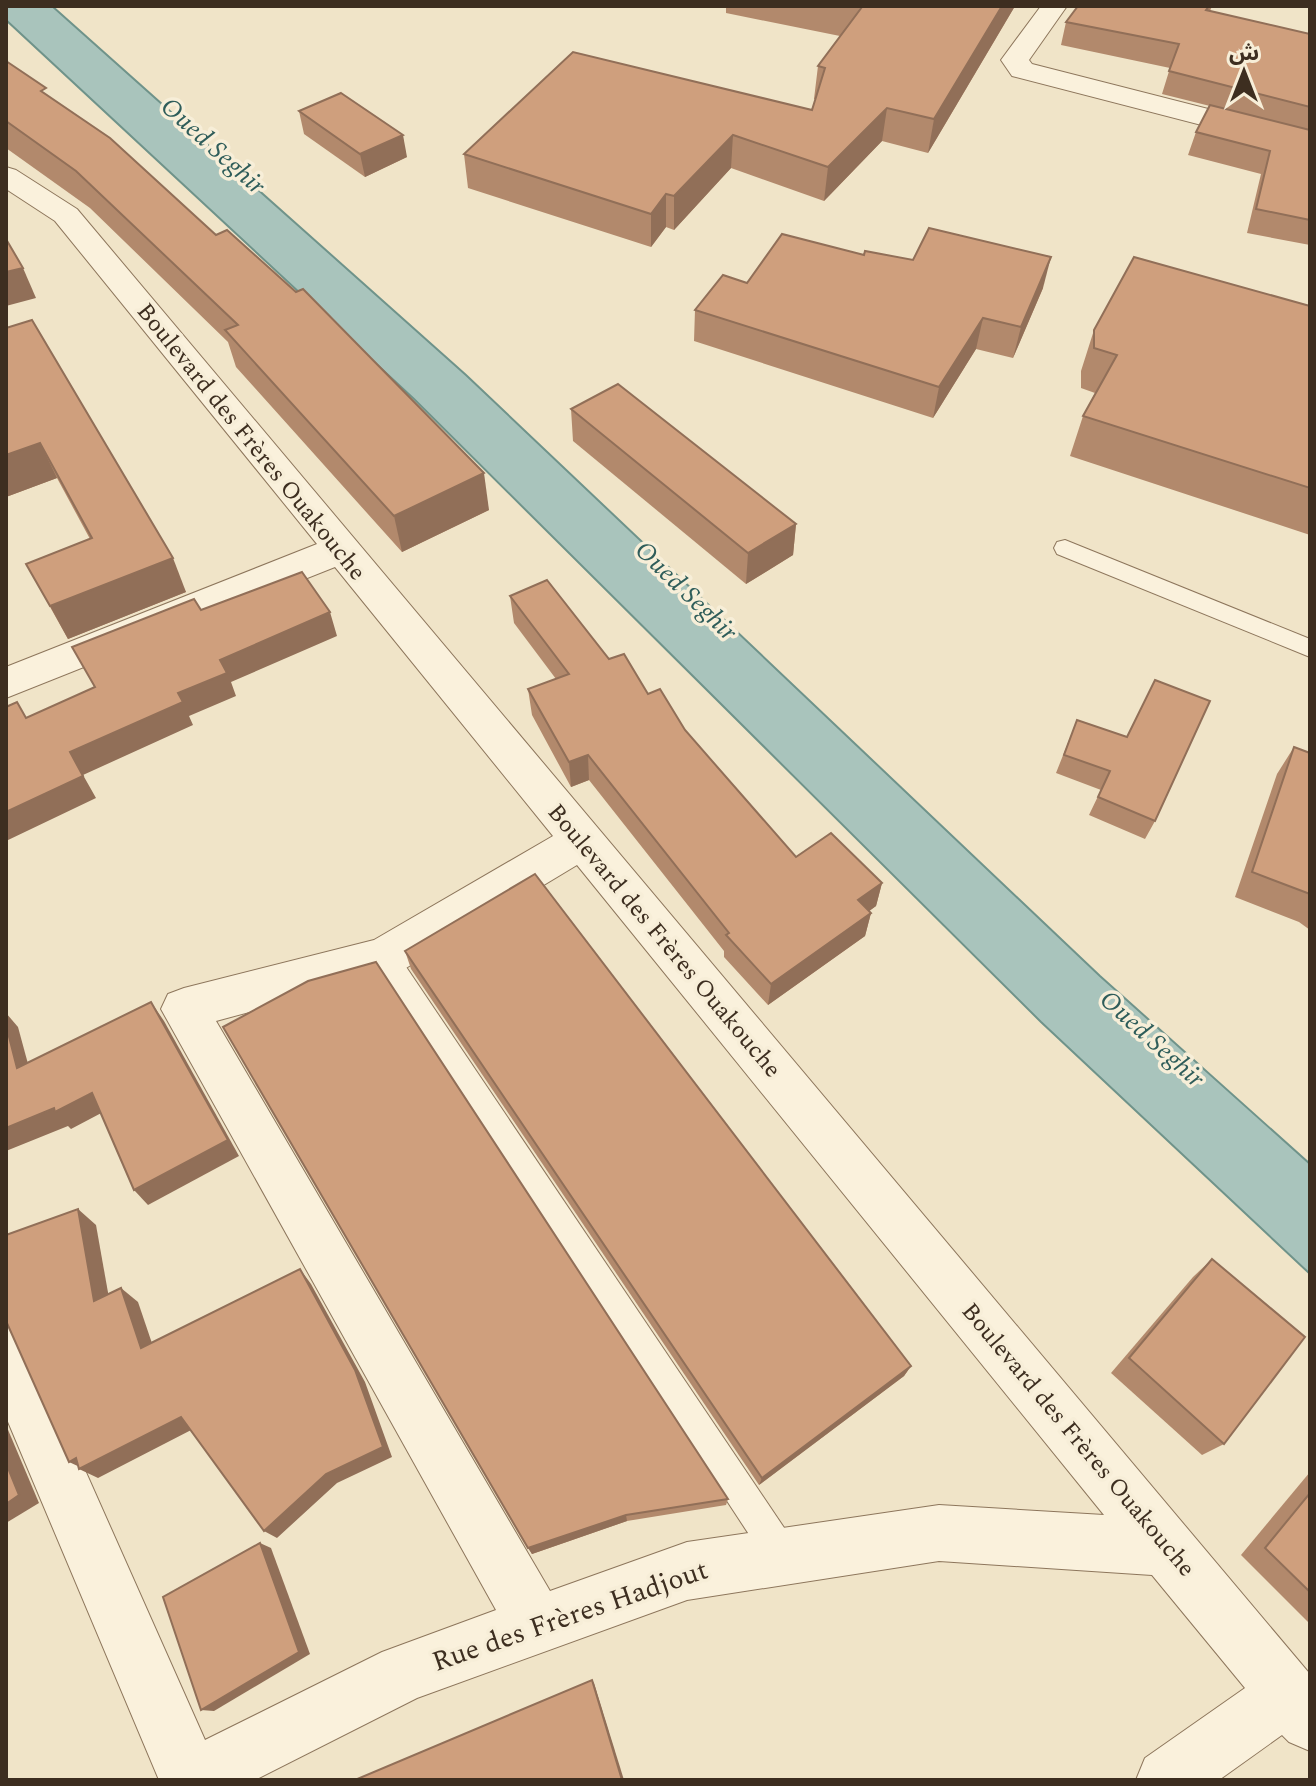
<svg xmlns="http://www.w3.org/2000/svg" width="1316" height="1786" font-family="Spectral,'Noto Sans Arabic',serif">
  <rect width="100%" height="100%" fill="#f0e4c8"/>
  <polygon fill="#a9c4bc" stroke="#6f938a" stroke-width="2" points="6,6 52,6 466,375 1100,976 1310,1164 1310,1274 1041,1022 414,399 6,20"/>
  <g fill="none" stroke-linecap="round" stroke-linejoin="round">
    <defs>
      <g id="lane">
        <polygon points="1065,540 1310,639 1310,657 1057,554 1054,548 1057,542"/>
        <polygon points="385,945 394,949 795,1544 800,1556 795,1568 783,1573 771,1568 376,965 372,957 376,949"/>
      </g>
      <g id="street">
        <polygon points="1041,6 1067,6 1029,60 1032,64 1310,135 1310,153 1012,76 1001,60"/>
        <path d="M6,167l10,3 61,39 1232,1464 1,78 -21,-9 -7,-7 -63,45h-83l9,-22 100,-70 -93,-113 -213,-14 -252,39 -270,98 -162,82h-96l-153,-363v-90l19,8 180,405 177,-88 114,-42 -335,-601 7,-15 16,-6 190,-48 179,-104 -218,-269 -329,131v-31l311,-123 -262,-323 -49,-32zM577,865l527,650 -165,-10 -252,37 -137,49 -334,-570 185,-50z"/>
      </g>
    </defs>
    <use href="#lane" stroke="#8d765c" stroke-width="2"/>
    <use href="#street" stroke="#8d765c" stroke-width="2"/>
    <use href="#lane" fill="#faf1dc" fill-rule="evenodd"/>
    <use href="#street" fill="#faf1dc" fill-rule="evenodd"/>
  </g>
  <g fill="#b2896c">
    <polygon points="726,6 1015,6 928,153 882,141 824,201 731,168 674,230 666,227 651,247 468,188 464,154 812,110 815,99 814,99 818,66 840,36 726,13"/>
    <polygon points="1212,6 1210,11 1310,34 1310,245 1247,233 1261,174 1188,155 1196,132 1210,106 1162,94 1170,68 1061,45 1066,22"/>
    <polygon points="6,61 49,97 489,510 402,552 236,367 228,342 90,208 6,148"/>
    <polygon points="299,111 407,157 365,177 304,134"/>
    <polygon points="864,255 1043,288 1013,358 976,349 933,418 694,341 695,310 747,283"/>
    <polygon points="1310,306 1310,535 1070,456 1083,416 1095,393 1081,388 1081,371 1094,330"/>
    <polygon points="6,328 186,592 68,639 26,564 90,539 57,478 6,497"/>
    <polygon points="571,409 796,524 793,555 746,584 573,441"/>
    <polygon points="510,596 609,659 648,694 685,730 796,857 882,883 876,906 869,911 871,913 865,936 768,1005 724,957 724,951 589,780 571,787 532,715 528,689 556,679 514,623"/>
    <polygon points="1077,720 1155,821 1145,839 1089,815 1101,790 1056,773"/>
    <polygon points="1294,747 1310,753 1310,930 1299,922 1235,897 1277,774"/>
    <polygon points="405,951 911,1366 904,1376 759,1485 411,969"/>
    <polygon points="223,1027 728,1499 726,1505 627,1521 532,1554"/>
    <polygon points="1212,1259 1224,1444 1202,1455 1111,1373 1193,1277"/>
    <polygon points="1310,1472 1310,1624 1241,1555"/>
  </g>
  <g fill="#916f58">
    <polygon points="1002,6 1015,6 928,153 934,119"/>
    <polygon points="887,108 882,141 824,201 828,167"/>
    <polygon points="403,135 407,157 365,177 360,154"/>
    <polygon points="733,135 731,168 674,230 674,196"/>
    <polygon points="666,194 666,227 651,247 651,214"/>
    <polygon points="1051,257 1043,288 1013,358 1021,327"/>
    <polygon points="23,268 36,298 6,306 6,272"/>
    <polygon points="983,318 976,349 933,418 939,387"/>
    <polygon points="40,443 57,478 6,497 6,455"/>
    <polygon points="484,473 489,510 402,552 394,516"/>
    <polygon points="796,524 793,555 746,584 748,553"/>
    <polygon points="173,558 186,592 68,639 50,606"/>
    <polygon points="330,612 337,636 231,682 236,696 189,716 193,725 83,775 96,798 6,841 6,812 70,752 178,693 220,660"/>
    <polygon points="588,755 589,780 571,787 569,762"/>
    <polygon points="882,883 876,906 853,923 858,900"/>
    <polygon points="871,913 865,936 768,1005 771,984"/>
    <polygon points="151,1002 164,1021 239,1156 148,1205 134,1190"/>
    <polygon points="6,1013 18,1027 34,1086 17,1068 6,1025"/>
    <polygon points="92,1093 107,1110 71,1129 68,1126 6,1151 6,1128"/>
    <polygon points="78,1209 96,1225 112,1315 94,1301"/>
    <polygon points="300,1269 311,1284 365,1382 392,1457 337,1483 277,1538 264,1531 326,1474"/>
    <polygon points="121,1288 138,1302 158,1361 141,1348"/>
    <polygon points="911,1366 904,1376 759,1485 762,1478"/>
    <polygon points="181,1417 197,1427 98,1478 79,1469 82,1468 69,1462 76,1458"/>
    <polygon points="6,1425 39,1503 6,1523"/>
    <polygon points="626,1515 627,1521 532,1554 528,1548"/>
    <polygon points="260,1543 271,1548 310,1654 214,1711 201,1710"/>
    <polygon points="592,1680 594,1683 624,1780 622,1780"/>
  </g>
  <g fill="#cf9f7d" stroke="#916f58" stroke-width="2">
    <polygon points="857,6 1002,6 934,119 887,108 828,167 733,135 674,196 666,194 651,214 464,154 573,52 812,110 825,68 818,66 862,7"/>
    <polygon points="1078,6 1209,6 1206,10 1310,34 1310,107 1169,71 1179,44 1066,22"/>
    <polygon points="6,61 46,88 41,91 110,138 216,235 227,230 296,292 303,289 484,473 394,516 225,330 238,325 76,171 6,121"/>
    <polygon points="341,93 403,135 360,154 299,111"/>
    <polygon points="1210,105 1310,130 1310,220 1256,209 1270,151 1196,132"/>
    <polygon points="929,228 1051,257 1021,327 983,318 939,387 695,310 723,275 747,283 782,234 864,255 865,251 913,260"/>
    <polygon points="6,239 23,268 6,272"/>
    <polygon points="1134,257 1310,306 1310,488 1083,416 1117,355 1094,348 1094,330"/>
    <polygon points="32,320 173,558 50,606 26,564 92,538 40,443 6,455 6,328"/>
    <polygon points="618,384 796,524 748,553 571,409"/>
    <polygon points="302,572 330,612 220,660 227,673 178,693 183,702 70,752 83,776 6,812 6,707 17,702 26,718 95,687 72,647 194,599 201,610"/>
    <polygon points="547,580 609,659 624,654 648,694 660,689 685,730 796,857 831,833 882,883 858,900 871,913 771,984 726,935 729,933 588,755 569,762 528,689 569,674 510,596"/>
    <polygon points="1155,680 1210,701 1155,821 1098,797 1110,771 1064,755 1077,720 1127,737"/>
    <polygon points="1294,747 1310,753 1310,894 1252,872"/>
    <polygon points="535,874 911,1366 762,1478 405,951"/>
    <polygon points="376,962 728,1499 626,1515 528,1548 223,1027 308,981"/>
    <polygon points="151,1002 228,1140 134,1190 92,1093 55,1112 54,1108 6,1128 6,1025 17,1068"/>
    <polygon points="78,1209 94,1301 121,1288 141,1348 300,1269 355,1370 383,1447 326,1474 264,1531 181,1417 79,1469 76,1458 69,1462 6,1321 6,1235"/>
    <polygon points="1212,1259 1305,1337 1224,1444 1129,1358"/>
    <polygon points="6,1463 19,1495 6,1504"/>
    <polygon points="1310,1493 1310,1592 1265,1548"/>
    <polygon points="260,1543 299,1652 201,1710 163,1597"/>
    <polygon points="592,1680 622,1780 355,1780"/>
  </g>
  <g text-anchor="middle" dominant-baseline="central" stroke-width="7" stroke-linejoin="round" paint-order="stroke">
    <g font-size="24" fill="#3d2e20" stroke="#f7eed8">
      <text transform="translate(251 442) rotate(51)">Boulevard des Frères Ouakouche</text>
      <text transform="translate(664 941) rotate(50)">Boulevard des Frères Ouakouche</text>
      <text transform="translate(1078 1440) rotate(50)">Boulevard des Frères Ouakouche</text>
    </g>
    <g font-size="26" font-style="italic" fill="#2f5d5a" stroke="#f7eed8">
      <text transform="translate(213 146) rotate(42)">Oued Seghir</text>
      <text transform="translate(686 591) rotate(44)">Oued Seghir</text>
      <text transform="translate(1152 1039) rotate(42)">Oued Seghir</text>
    </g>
    <g font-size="28" fill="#3d2e20" stroke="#f7eed8">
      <text transform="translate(570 1616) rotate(-19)">Rue des Frères Hadjout</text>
    </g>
  </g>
  <rect width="1316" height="1786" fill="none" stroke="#3d2e20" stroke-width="16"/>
  <g transform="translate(1244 72)" stroke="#f7eed8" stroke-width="6" paint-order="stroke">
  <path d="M0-6L14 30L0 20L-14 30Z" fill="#3d2e20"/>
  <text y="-12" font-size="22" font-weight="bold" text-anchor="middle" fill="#3d2e20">ش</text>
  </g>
</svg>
